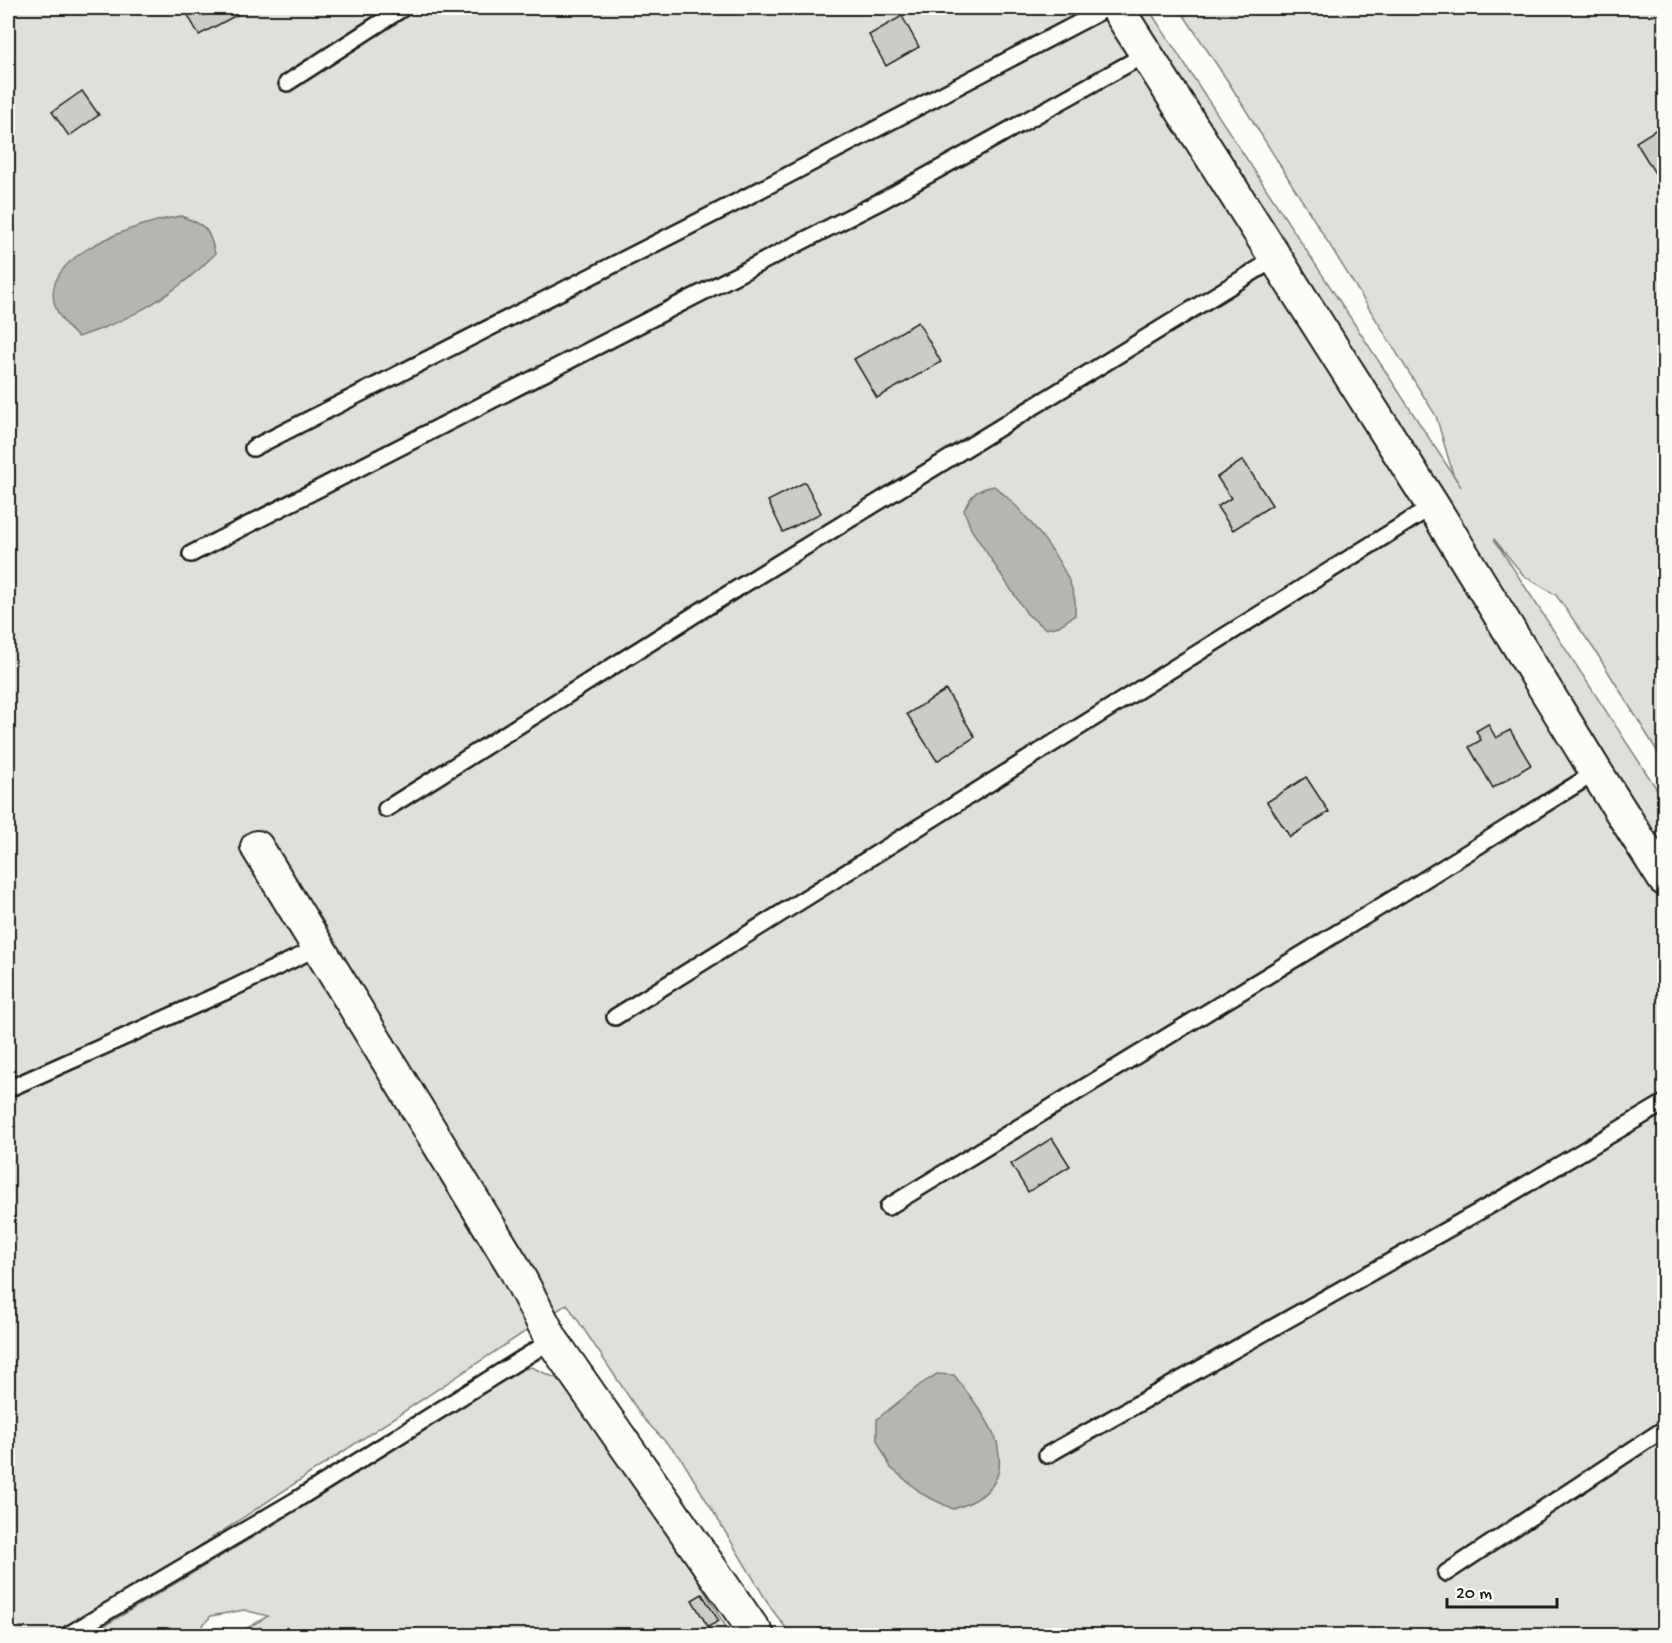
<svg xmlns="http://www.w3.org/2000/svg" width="1672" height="1643" font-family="'Gochi Hand',sans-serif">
  <rect width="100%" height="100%" fill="#fdfcf7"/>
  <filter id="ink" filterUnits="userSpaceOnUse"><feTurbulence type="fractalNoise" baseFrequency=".0167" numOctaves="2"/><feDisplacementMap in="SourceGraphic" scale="12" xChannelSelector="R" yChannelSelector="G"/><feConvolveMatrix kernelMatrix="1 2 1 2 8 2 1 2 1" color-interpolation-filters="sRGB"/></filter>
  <g filter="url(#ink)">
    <g fill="#e0dfdb" stroke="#7e7e7c" stroke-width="1.5">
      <polygon points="8,8 1148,8 1461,487 1453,474 1436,416 1229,83 1179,8 1664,8 1664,762 1596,652 1556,595 1524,576 1494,539 1664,800 1664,1635 791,1635 771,1608 681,1458 643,1418 567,1304 65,1635 8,1635"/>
      <polygon points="531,1367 576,1387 693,1568 692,1571 731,1635 235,1635 268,1616 244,1610 211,1616 194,1635 87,1636 270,1527 385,1455 501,1377"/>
    </g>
    <g fill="#b7b6b2" stroke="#797876" stroke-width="1.5">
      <path d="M181,216c25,10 28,11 34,38 -38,39 -86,67 -137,83 -78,-69 48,-112 103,-121z"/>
      <path d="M994,486c28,22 72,75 80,110 2,6 1,12 1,19l-16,11 -13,3 -19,-15 -56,-85 -7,-19c8,-17 12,-20 30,-24z"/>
      <path d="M937,1374l17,1c14,19 32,40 41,62 3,5 3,12 4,18 4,31 -19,46 -46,54l-29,-14 -33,-27 -14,-28v-21l44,-35z"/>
    </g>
    <g fill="#cccbc8" stroke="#1c1c1c" stroke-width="1.5">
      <polygon points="184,8 250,8 199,35"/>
      <polygon points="902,16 919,47 886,66 869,35"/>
      <polygon points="82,91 99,115 69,136 52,112"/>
      <polygon points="1660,127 1664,135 1664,170 1656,175 1636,142"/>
      <polygon points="918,322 941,362 877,398 854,359"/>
      <polygon points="1243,460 1272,505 1233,530 1217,507 1231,498 1217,477"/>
      <polygon points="805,482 821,513 783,532 768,501"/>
      <polygon points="946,690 975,737 937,761 907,714"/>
      <polygon points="1488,724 1496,738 1510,730 1531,765 1493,788 1469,747 1481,740 1476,731"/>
      <polygon points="1306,777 1329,812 1290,837 1267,802"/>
      <polygon points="1052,1138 1070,1166 1028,1192 1011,1164"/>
      <polygon points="702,1594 719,1621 708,1627 692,1600"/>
    </g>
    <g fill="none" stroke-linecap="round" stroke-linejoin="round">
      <defs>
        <g id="service">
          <polyline points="287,83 403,8"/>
          <polyline points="253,448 735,203 1107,8"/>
          <polyline points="191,554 885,199 1146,54"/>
          <polyline points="386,809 702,610 1276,258"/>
          <polyline points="615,1017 1433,506"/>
          <polyline points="8,1089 229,990 319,947"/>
          <polyline points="888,1207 1406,891 1596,772"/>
          <polyline points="1047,1455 1512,1193 1664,1103"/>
          <polyline points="1446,1573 1664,1429"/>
          <polyline points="66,1636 296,1500 552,1340"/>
        </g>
        <g id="minor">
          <polyline points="1117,8 1433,506 1596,772 1664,879"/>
          <polyline points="257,847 514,1267 552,1340 758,1636"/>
        </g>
      </defs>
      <use href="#service" stroke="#1c1c1c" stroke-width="20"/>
      <use href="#minor" stroke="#1c1c1c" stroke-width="36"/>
      <use href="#service" stroke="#fdfcf7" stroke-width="15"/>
      <use href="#minor" stroke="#fdfcf7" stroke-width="32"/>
    </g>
  </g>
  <rect width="1672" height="1643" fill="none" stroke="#fdfcf7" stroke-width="30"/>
  <rect x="15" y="15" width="1642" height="1613" fill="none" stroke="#1c1c1c" stroke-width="2" filter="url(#ink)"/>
  <path d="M1447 1598v9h110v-9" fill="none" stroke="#1c1c1c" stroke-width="3"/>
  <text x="1456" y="1598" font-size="18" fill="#1c1c1c" stroke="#fdfcf7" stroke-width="4.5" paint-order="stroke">20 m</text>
</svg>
